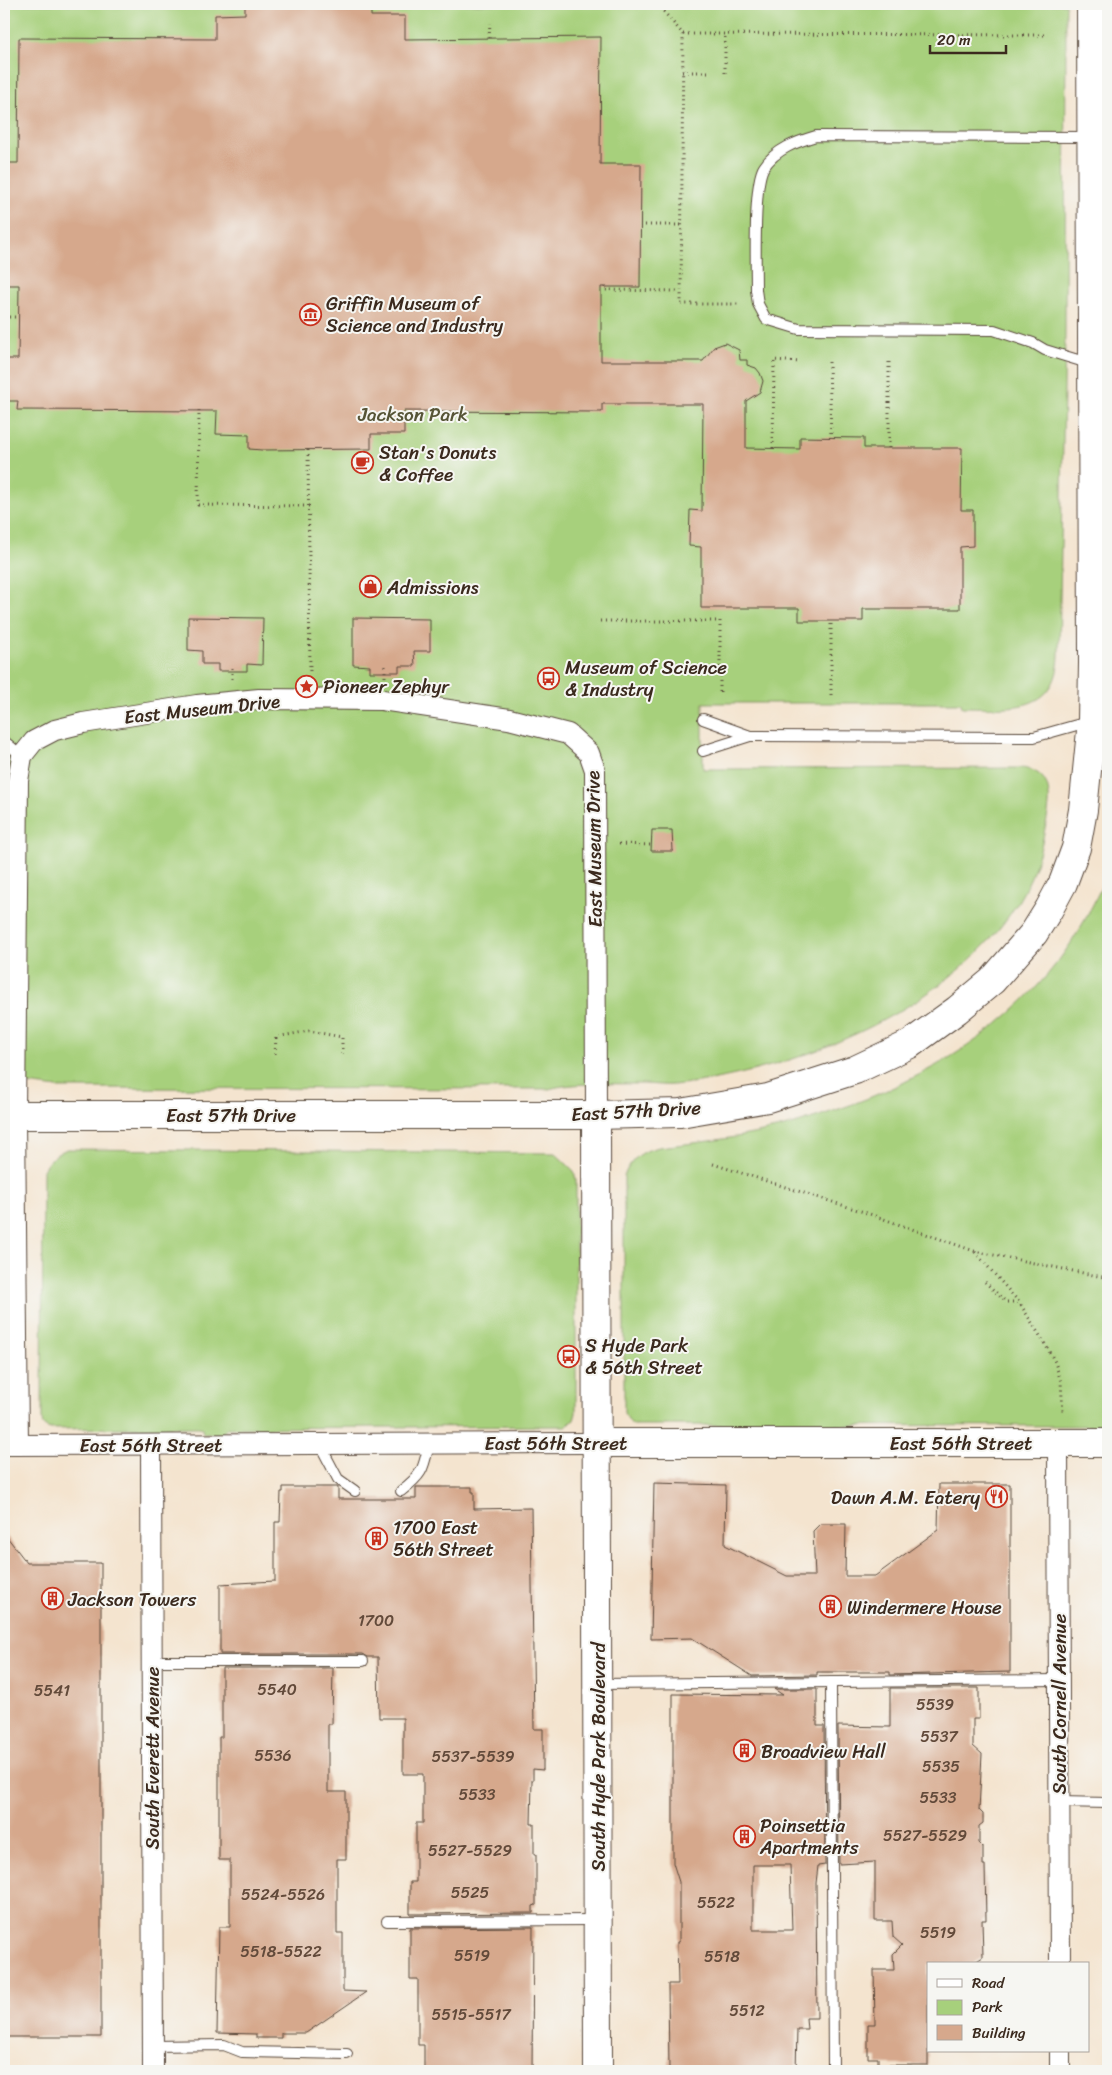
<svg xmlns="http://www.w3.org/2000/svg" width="1112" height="2075" font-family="Sriracha,sans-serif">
  <rect width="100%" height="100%" fill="#f6f6f2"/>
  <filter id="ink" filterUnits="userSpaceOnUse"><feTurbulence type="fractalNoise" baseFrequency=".02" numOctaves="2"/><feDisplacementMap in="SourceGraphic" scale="10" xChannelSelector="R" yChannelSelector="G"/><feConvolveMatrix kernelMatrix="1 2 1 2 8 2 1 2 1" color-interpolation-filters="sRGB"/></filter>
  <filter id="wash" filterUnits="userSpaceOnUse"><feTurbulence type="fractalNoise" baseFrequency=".0096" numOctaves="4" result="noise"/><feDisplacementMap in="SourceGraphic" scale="20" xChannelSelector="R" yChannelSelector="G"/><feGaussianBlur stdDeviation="1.12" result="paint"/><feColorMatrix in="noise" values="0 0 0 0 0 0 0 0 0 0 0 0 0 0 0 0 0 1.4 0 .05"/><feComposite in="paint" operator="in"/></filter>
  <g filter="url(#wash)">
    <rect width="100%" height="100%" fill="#f4e4cf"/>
    <g fill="#a7d07c" stroke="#717d4d">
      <path d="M4,4h1062l-1,331 -6,320c-2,61 -52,52 -97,52l-1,-4h-258v66l319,-1c39,5 26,44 21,70 -28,147 -236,235 -370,247 -10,1 -20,-1 -30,-1 -24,0 -71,-2 -94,5l-491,-1 -54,-7z"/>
      <path d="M1108,873v553l-476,-1 -8,-12v-237c7,-17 17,-25 35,-29 36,-4 72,-8 108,-16 29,-6 58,-17 86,-27 91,-34 176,-89 226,-174 11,-18 20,-38 29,-57z"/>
      <path d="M67,1149l488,4 19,18 2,9v233l-2,7 -8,6 -339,2 -5,6h-19l-1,-6 -4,-1 -147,2c-9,-2 -9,-5 -9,-14l1,-245c6,-11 13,-16 24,-21z"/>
    </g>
    <g id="blocks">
      <g fill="#d6a88c" fill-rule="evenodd">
        <polygon points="245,4 371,4 371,16 405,16 405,39 601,37 600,164 641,164 640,287 601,287 601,361 703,361 714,347 725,343 739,350 740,360 747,360 747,365 756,368 760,373 763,381 760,392 746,401 746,448 800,449 800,437 864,438 864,448 962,448 961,510 973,510 973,546 960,547 960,609 863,609 863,621 799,621 799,608 701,608 701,547 689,546 690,510 702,511 703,404 602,404 602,412 404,411 404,434 371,434 371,449 262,450 249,449 249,435 216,434 217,411 17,410 18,401 4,401 4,359 18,359 19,285 4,285 4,163 18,163 19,38 215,39 215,15 245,14"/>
        <polygon points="188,617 263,618 262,665 247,664 247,671 218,671 218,664 202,664 202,651 188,650"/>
        <polygon points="353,618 430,619 430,651 414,651 415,666 399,666 399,672 370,672 370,666 353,665"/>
        <polygon points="652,830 672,830 673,851 651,851"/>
        <polygon points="654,1483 726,1485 725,1545 787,1576 815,1576 813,1531 820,1524 846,1524 845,1576 875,1576 938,1530 939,1484 1010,1484 1010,1672 890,1675 890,1672 817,1672 817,1675 752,1676 692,1638 651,1639"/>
        <polygon points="283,1487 338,1487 338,1499 416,1499 416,1487 472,1487 472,1492 474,1492 474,1509 531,1508 534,1729 543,1729 543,1770 533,1769 533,1780 532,1780 531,1824 534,1824 534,1854 536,1854 536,1905 533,1906 533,1913 410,1914 410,1882 416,1882 416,1823 423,1823 423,1774 403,1774 403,1718 379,1718 378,1657 368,1657 363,1654 220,1654 220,1584 275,1581 275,1522 280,1522 281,1492 283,1492"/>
        <polygon points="4,1533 27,1563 101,1563 101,2037 4,2037"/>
        <polygon points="222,1668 333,1668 332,1724 328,1724 328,1792 346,1792 346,1859 337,1859 337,1933 343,1933 343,1991 366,1992 306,2033 281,2033 281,2038 256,2038 256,2034 217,2033 219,1927 230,1927 230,1860 219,1860 219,1737 222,1737"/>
        <polygon points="890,1688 979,1688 979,1719 973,1719 973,1746 982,1754 979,1810 983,1814 983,1823 979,1826 979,1843 983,1847 983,1865 985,1865 986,1920 982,1920 983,1957 972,1964 928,1964 928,2065 878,2065 878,2058 868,2058 868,2024 875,2024 874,1970 894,1970 893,1954 902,1945 893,1937 892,1921 875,1921 875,1862 839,1864 838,1726 890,1727"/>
        <path d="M774,1689h43v37h7l1,139 -7,1 -2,17 1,135h-11l1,11h-10l-1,42h-127l-1,-87h10l-1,-42h2v-60l-6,-19v-169l110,1zM753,1865h37l2,65h-39z"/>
        <polygon points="533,1927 532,2070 424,2071 424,2045 418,2045 418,1979 410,1979 410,1928"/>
      </g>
    </g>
  </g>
  <g filter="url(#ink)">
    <use href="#blocks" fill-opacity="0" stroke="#574639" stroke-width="1"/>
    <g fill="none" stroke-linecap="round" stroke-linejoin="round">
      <defs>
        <g id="lane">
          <path d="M1090,137l-274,-1c-20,6 -40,13 -52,31 -11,16 -8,99 -8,123l2,14 8,15 33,10 195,1 39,13 12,7 46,14"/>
          <polyline points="703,719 750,736"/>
          <polyline points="4,741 22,756"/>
          <polyline points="703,751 750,736 1034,737 1091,721"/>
          <polyline points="320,1445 338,1479 355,1491"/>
          <path d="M401,1491c22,-17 22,-21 28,-47"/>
          <polyline points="152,1661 363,1661"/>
          <polyline points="831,1682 833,2071"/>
          <polyline points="599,1684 1059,1680"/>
          <polyline points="1059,1802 1108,1803"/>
          <polyline points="387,1921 597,1920"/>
          <polyline points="153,2046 224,2045 242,2052 347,2054"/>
        </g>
        <g id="street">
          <polyline points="1058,1443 1060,1964"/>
          <polyline points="6,1445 598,1443"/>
          <polyline points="18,1445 15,1115 18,781 22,756 34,741 55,730 83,723 197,705 259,699 382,700 509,719 568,734 589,753 595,770 596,1115"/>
          <polyline points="151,1445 153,2071"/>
          <polyline points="1060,2051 1060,2071"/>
        </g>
        <g id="secondary">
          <polyline points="4,1115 596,1115 680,1113 768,1098 855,1070 910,1044 957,1010 992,981 1034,933 1049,909 1063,883 1076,848 1083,810 1092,721 1093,663 1091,4"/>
          <polyline points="596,1115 598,2071"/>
          <polyline points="598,1443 1108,1443"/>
        </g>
      </defs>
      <use href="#lane" stroke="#574639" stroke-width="12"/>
      <use href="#street" stroke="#574639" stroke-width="22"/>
      <use href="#secondary" stroke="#574639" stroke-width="30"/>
      <g stroke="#574639" stroke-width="3" stroke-dasharray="1 4" stroke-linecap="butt">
        <polyline points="657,4 683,34 681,304 740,304"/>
        <polyline points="683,34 1045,35"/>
        <polyline points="489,38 490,23"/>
        <polyline points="682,72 710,72"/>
        <polyline points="725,73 725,35"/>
        <polyline points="640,225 681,225"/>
        <polyline points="605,287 604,290 680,291"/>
        <polyline points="4,317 19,317"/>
        <polyline points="829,362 831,438"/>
        <polyline points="889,362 889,448"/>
        <polyline points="199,410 198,505 309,506"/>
        <polyline points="773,448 774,360 799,362"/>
        <polyline points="308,450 310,674"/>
        <polyline points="600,621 720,621 720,695"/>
        <polyline points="4,623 7,623"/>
        <polyline points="385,666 385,677"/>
        <polyline points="232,679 232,664"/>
        <polyline points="831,695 831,620"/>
        <polyline points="619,844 651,845"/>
        <polyline points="275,1054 276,1037 309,1031 342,1037 342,1055"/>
        <polyline points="713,1164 864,1212 974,1251 1108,1278"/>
        <polyline points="975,1252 1019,1302 1045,1344 1055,1362 1061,1382 1063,1413"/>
        <polyline points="985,1282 1006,1302 1019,1302"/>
      </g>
      <use href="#lane" stroke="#fff" stroke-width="10"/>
      <use href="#street" stroke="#fff" stroke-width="20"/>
      <use href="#secondary" stroke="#fff" stroke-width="28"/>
    </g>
  </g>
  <defs>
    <symbol id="museum-ring" viewBox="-11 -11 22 22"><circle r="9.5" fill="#f6f6f2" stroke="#c8321e" stroke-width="1.5"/><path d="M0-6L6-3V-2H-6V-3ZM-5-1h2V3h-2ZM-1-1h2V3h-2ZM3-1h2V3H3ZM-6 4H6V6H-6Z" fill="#c8321e"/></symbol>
    <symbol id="cafe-ring" viewBox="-11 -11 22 22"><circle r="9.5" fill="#f6f6f2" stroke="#c8321e" stroke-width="1.5"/><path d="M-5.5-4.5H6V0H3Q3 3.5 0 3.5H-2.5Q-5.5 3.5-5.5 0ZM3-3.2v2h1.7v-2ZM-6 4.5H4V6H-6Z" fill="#c8321e"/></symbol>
    <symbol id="shop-ring" viewBox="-11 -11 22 22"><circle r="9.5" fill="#f6f6f2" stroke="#c8321e" stroke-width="1.5"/><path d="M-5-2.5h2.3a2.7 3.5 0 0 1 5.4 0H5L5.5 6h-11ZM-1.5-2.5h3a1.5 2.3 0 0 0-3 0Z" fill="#c8321e"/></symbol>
    <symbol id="bus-ring" viewBox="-11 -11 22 22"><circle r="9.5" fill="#f6f6f2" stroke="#c8321e" stroke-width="1.5"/><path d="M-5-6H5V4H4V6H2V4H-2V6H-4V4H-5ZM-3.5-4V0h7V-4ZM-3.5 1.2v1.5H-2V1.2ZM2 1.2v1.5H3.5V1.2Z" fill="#c8321e"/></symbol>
    <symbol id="sight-ring" viewBox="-11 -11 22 22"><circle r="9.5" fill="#f6f6f2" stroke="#c8321e" stroke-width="1.5"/><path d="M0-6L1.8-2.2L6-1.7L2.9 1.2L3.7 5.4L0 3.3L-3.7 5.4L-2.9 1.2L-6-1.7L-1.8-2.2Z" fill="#c8321e"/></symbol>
    <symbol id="restaurant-ring" viewBox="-11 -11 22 22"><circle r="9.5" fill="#f6f6f2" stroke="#c8321e" stroke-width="1.5"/><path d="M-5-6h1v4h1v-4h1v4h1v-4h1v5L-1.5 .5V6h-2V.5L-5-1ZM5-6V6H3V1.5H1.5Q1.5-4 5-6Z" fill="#c8321e"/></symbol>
    <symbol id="building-ring" viewBox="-11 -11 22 22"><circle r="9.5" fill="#f6f6f2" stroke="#c8321e" stroke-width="1.5"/><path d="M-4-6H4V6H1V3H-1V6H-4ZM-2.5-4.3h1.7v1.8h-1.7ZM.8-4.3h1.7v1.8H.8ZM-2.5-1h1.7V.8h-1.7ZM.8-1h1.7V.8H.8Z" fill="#c8321e"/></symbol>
  </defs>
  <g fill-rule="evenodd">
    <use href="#museum-ring" x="298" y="302" width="25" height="25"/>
    <use href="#cafe-ring" x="350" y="450" width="25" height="25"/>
    <use href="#shop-ring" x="358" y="574" width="25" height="25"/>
    <use href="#bus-ring" x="536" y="666" width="25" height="25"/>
    <use href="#sight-ring" x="294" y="674" width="25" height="25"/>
    <use href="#bus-ring" x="556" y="1344" width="25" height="25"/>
    <use href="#restaurant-ring" x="984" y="1484" width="25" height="25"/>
    <use href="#building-ring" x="364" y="1526" width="25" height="25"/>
    <use href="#building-ring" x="40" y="1586" width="25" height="25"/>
    <use href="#building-ring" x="818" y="1594" width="25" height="25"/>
    <use href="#building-ring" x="732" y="1738" width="25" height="25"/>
    <use href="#building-ring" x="732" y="1824" width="25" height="25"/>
  </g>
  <g text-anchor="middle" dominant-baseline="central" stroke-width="4" stroke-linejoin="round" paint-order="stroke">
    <g font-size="16" fill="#624a3a">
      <text x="376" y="1620">1700</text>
      <text x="277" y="1689">5540</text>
      <text x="52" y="1690">5541</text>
      <text x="935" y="1704">5539</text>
      <text x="939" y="1736">5537</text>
      <text x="273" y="1755">5536</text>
      <text x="473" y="1756">5537-5539</text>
      <text x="941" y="1766">5535</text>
      <text x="477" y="1794">5533</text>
      <text x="938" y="1797">5533</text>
      <text x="925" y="1835">5527-5529</text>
      <text x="470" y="1850">5527-5529</text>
      <text x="470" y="1892">5525</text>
      <text x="283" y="1894">5524-5526</text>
      <text x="716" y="1902">5522</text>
      <text x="938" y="1932">5519</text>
      <text x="281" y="1951">5518-5522</text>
      <text x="472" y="1955">5519</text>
      <text x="722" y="1956">5518</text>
      <text x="747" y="2010">5512</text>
      <text x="471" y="2014">5515-5517</text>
    </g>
    <g font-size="19" fill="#3b2a1e" stroke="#f6f6f2" text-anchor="start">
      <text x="326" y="303">Griffin Museum of<tspan x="326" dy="22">Science and Industry</tspan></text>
      <text x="379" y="452">Stan's Donuts<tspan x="379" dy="22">&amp; Coffee</tspan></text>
      <text x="387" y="587">Admissions</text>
      <text x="565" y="667">Museum of Science<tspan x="565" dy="22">&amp; Industry</tspan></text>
      <text x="323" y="686">Pioneer Zephyr</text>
      <text x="585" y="1345">S Hyde Park<tspan x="585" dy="22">&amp; 56th Street</tspan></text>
      <text x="980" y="1497" text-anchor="end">Dawn A.M. Eatery</text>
      <text x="393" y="1527">1700 East<tspan x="393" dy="22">56th Street</tspan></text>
      <text x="68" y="1599">Jackson Towers</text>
      <text x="847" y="1607">Windermere House</text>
      <text x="761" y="1751">Broadview Hall</text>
      <text x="760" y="1825">Poinsettia<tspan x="760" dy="22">Apartments</tspan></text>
    </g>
    <g font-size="19" fill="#565436" stroke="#f6f6f2">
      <text x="413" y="414">Jackson Park</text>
    </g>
    <g font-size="19" fill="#3b2a1e" stroke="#f6f6f2">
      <text transform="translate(202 709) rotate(-6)">East Museum Drive</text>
      <text transform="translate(594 849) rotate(-91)">East Museum Drive</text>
      <text transform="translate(636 1111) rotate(-3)">East 57th Drive</text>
      <text x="231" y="1115">East 57th Drive</text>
      <text x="556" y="1443">East 56th Street</text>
      <text x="961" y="1443">East 56th Street</text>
      <text x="151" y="1445">East 56th Street</text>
      <text transform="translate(1059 1704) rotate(-90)">South Cornell Avenue</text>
      <text transform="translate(598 1757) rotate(-90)">South Hyde Park Boulevard</text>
      <text transform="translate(152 1758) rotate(-90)">South Everett Avenue</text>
    </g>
  </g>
  <rect width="1112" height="2075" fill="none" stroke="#f6f6f2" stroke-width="20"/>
  <rect x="927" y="1962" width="162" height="90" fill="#f6f6f2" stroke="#aba49d"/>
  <rect x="937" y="1979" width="25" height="8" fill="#ffffff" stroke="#aba49d"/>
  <text x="972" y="1988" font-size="15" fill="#3b2a1e">Road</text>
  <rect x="937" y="2000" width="25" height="15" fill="#a7d07c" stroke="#aba49d"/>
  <text x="972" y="2012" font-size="15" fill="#3b2a1e">Park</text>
  <rect x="937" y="2025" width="25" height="15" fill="#d6a88c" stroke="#aba49d"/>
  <text x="972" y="2038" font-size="15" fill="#3b2a1e">Building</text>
  <path d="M930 45v8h76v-8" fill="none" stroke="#3b2a1e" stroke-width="2.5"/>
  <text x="937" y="45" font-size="15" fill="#3b2a1e" stroke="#f6f6f2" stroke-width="4" paint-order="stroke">20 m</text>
</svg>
